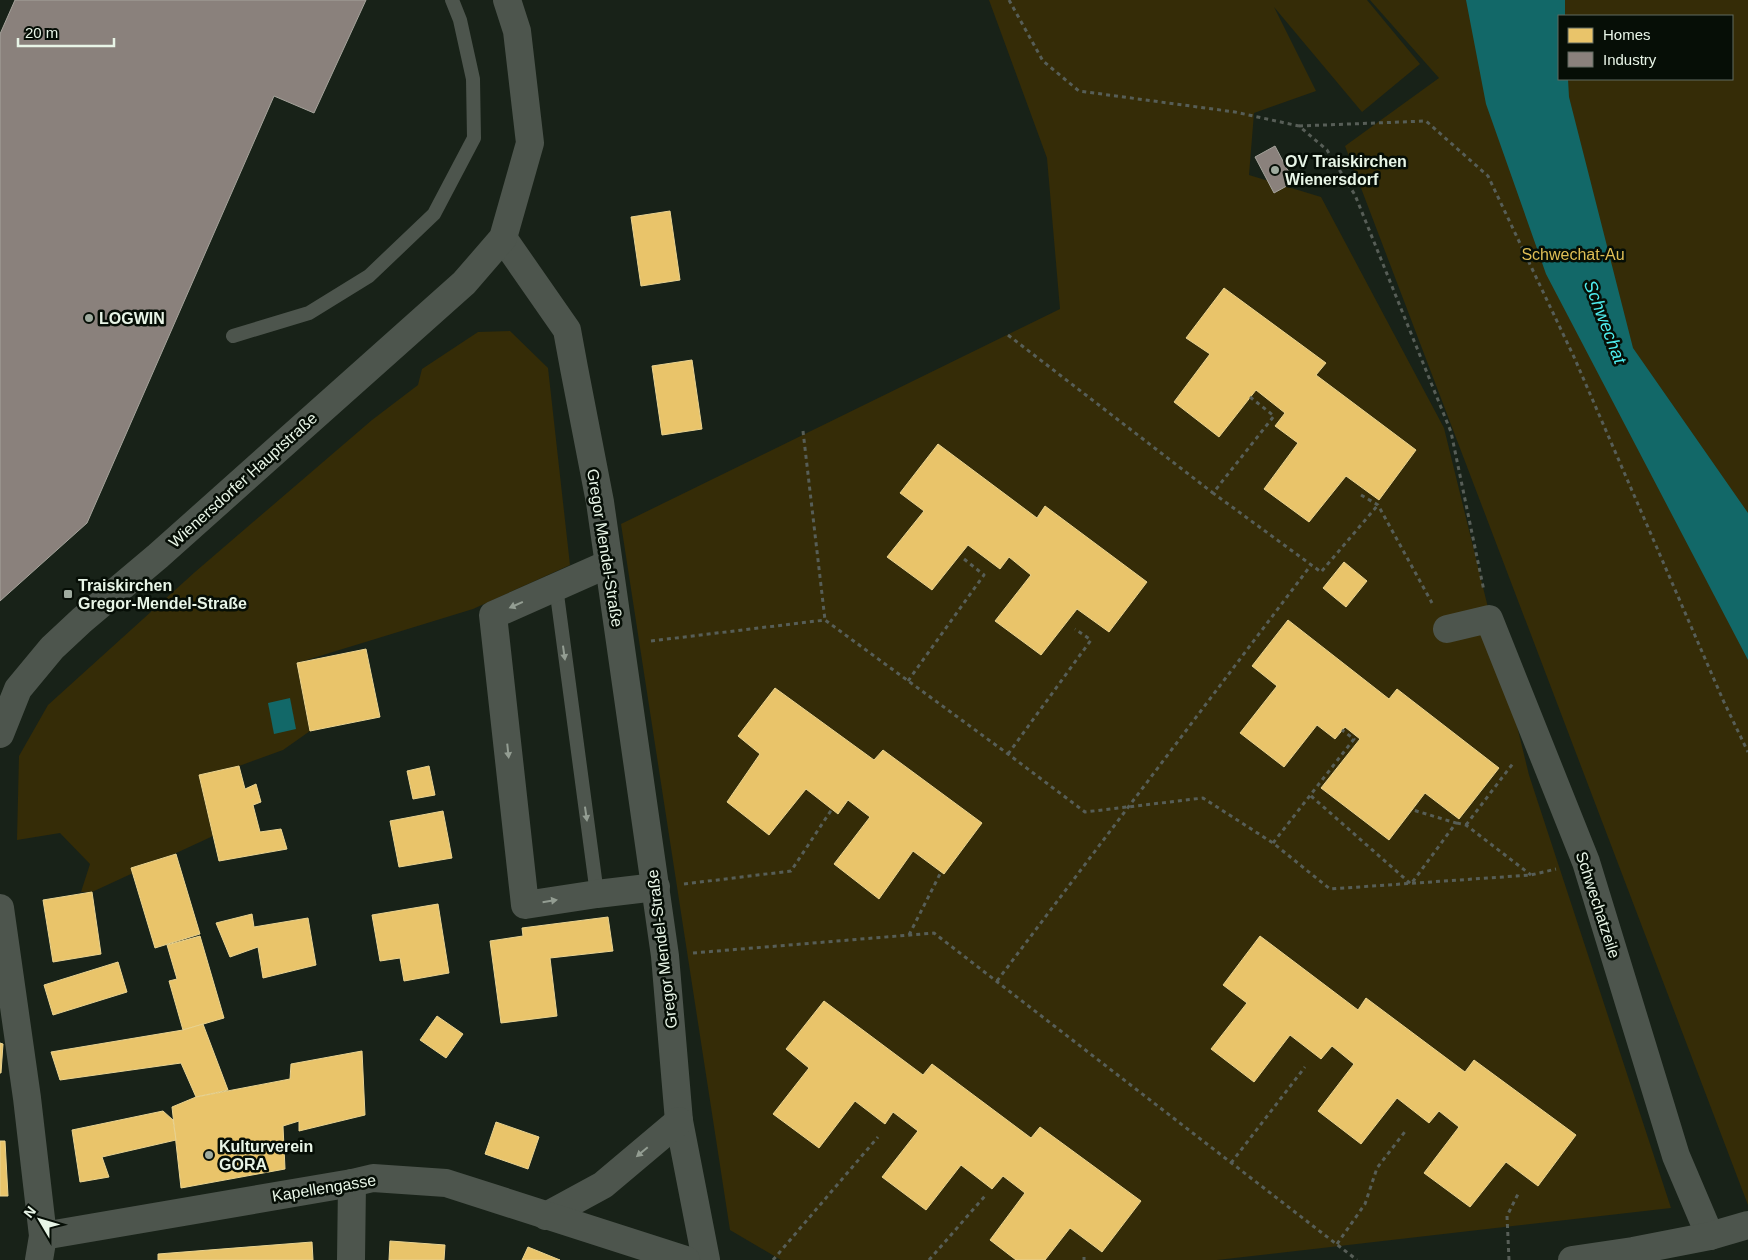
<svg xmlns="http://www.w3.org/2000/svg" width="1748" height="1260" font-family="Helvetica,sans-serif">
  <rect width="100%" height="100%" fill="#182218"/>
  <g fill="#352c07" fill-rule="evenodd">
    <polygon points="989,0 1367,0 1420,64 1362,112 1274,7 1316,91 1254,113 1249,175 1321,197 1444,428 1529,775 1671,1208 1217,1260 781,1260 730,1230 621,524 1060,309 1047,158"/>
    <path d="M1370,0h378v1205l-403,-1059 94,-68zM1559,16h173v63h-173z"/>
    <polygon points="510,331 548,368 570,565 473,609 297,663 310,731 283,750 239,766 199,775 213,836 92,892 81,892 90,864 60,833 17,840 19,756 48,705 195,572 372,420 418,385 422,369 478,332"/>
  </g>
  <g fill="#126868">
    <polygon points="1466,0 1565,0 1565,16 1559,16 1559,79 1568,79 1569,97 1633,348 1748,513 1748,660 1546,274 1486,104"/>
    <polygon points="290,698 296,729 274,734 268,703"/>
  </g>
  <g fill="#e9c46a" stroke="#e9d390">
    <polygon points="670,211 680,280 641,286 631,217"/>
    <polygon points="1224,288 1326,363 1316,375 1416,450 1379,500 1346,476 1309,522 1264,489 1298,443 1275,426 1285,413 1256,390 1219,437 1174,402 1210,354 1186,338"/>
    <polygon points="692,360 702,429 662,435 652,366"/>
    <polygon points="938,444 1037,518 1045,506 1147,582 1109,632 1077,609 1041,655 995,621 1031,575 1009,557 1000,569 968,545 932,590 887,557 924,511 900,493"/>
    <polygon points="1344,562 1367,581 1346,607 1323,588"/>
    <polygon points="1288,620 1389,699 1397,689 1499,768 1459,819 1425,793 1389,840 1321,788 1360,739 1345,727 1335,739 1317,725 1284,767 1240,733 1277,686 1252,666"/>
    <polygon points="366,649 380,717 310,731 297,663"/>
    <polygon points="775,688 874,760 883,750 982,823 944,874 913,851 879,899 834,864 870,817 848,800 838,814 806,789 769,835 727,802 760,754 738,736"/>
    <polygon points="239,766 245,789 256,784 261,802 253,805 260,832 281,829 287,849 219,861 199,775"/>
    <polygon points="429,766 435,795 413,799 407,771"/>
    <polygon points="443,811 452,858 399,867 390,821"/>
    <polygon points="176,854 200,934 155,948 131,868"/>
    <polygon points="92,892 101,954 53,962 43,900"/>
    <polygon points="438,904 449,973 404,981 400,958 380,961 372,915"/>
    <polygon points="252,914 254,927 308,918 316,965 263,978 258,947 230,957 216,923"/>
    <polygon points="608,917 613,951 550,958 557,1016 501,1023 490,941 523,936 522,928"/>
    <polygon points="200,936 224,1018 183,1030 169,981 177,979 167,945"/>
    <polygon points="1260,936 1358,1010 1366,998 1465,1072 1474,1060 1576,1135 1538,1186 1506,1162 1470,1207 1424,1173 1459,1127 1439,1111 1429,1123 1397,1098 1361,1144 1318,1111 1354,1064 1332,1046 1321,1059 1290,1035 1254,1082 1211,1049 1247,1003 1223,985"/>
    <polygon points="118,962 127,992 53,1015 44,985"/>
    <polygon points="824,1001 923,1075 932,1064 1031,1138 1040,1127 1141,1201 1102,1252 1070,1228 1045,1260 1016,1260 990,1240 1025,1193 1003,1176 992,1189 961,1165 926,1210 882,1177 918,1131 893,1112 885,1124 855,1101 819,1148 773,1114 809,1068 786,1049"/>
    <polygon points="437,1016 463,1034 446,1058 420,1040"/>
    <polygon points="203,1024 228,1090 196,1097 181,1063 60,1080 51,1052 183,1030"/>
    <polygon points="0,1043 3,1044 1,1073 0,1073"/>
    <polygon points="362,1051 365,1115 299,1131 299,1121 283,1126 285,1169 181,1188 172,1107 196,1097 290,1079 291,1064"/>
    <polygon points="163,1111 173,1120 176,1140 102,1157 109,1177 80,1182 72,1130"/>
    <polygon points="496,1122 539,1137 528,1169 485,1154"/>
    <polygon points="0,1141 5,1141 8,1196 0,1196"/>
    <polygon points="390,1241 445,1245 444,1260 389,1260"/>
    <polygon points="312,1242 313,1260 158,1260 158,1254"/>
    <polygon points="528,1247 560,1260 522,1260"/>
  </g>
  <g fill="#8a817c" stroke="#a6a49c">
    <polygon points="15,0 366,0 314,113 274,96 87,523 0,601 0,34"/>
    <polygon points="1275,146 1294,182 1274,193 1255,157"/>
  </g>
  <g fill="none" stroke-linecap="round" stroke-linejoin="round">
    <g stroke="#575e57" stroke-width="3" stroke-dasharray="4 4" stroke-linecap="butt">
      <polyline points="1009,0 1043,61 1079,91 1235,112 1299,126 1327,150 1355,195 1451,432 1484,591"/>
      <polyline points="1299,126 1426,121 1488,176 1574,357 1723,700 1748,752"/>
      <polyline points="1008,335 1213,493"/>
      <polyline points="1250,397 1274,416 1213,493 1321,572 1378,505"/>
      <polyline points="803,431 825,620"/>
      <polyline points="1361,495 1378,505 1432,603"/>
      <polyline points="651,641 825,620 1008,754 1085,812 1203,798 1273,843 1330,889 1531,875 1556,869"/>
      <polyline points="908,681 984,575 964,559"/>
      <polyline points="1008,754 1091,640 1075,629"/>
      <polyline points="1311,796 1411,884 1456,823 1413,810"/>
      <polyline points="1457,823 1466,825 1531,875"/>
      <polyline points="1466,825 1514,762"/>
      <polyline points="1273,843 1354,739 1342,730"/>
      <polyline points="684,884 791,871 832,809"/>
      <polyline points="909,935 940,874"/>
      <polyline points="693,953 934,933 1357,1260"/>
      <polyline points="997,981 1311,565"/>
      <polyline points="1231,1163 1305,1067"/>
      <polyline points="1337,1244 1365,1204 1377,1168 1407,1129"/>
      <polyline points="773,1260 878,1137"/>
      <polyline points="929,1260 985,1196"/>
      <polyline points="1084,1260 1084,1257"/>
      <polyline points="1509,1260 1507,1216 1519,1192"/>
    </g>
    <g stroke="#4d554d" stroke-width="14">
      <polyline points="233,336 309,313 369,276 434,214 474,138 473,79 460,20 452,0"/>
      <polyline points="556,587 597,894"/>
    </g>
    <g stroke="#4d554d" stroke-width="28">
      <polyline points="503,238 567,330 574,368 600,502 665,956 679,1121 706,1260"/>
      <polyline points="608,564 493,615 525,905 597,894 656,887"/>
      <polyline points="1447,629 1489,619 1586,862 1676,1156 1710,1236"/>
      <polyline points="546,1216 603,1185 679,1121"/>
      <polyline points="43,1236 352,1183 373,1178 446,1183 686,1260"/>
      <polyline points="351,1260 352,1183"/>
      <polyline points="1572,1260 1633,1251 1710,1236 1748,1225"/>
    </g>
    <g stroke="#4d554d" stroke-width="28">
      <polyline points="0,734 18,689 52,648 82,620 158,556 464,283 503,238 530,143 517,31 507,0"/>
      <polyline points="0,908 27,1098 43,1236 39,1260"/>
    </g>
  </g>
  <defs><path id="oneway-solid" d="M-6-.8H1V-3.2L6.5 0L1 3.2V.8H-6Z" transform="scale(1.25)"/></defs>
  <g fill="#939d92">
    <use href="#oneway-solid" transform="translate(516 605) rotate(156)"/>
    <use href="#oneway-solid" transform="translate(564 653) rotate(82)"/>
    <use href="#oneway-solid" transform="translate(508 751) rotate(84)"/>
    <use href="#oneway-solid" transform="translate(586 814) rotate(82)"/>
    <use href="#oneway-solid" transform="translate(550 901) rotate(-9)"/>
    <use href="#oneway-solid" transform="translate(642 1152) rotate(140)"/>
  </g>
  <g fill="#9fab9f" stroke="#060e06" stroke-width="2">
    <circle cx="1275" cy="170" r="5"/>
    <circle cx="89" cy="318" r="5"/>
    <rect x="63" y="589" width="10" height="10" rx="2.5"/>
    <circle cx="209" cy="1155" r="5"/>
  </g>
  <g text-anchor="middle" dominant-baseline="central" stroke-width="5" stroke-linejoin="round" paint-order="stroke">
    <g font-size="16" font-weight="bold" fill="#e8f5e7" stroke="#060e06" text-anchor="start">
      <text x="1285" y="161">OV Traiskirchen<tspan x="1285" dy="18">Wienersdorf</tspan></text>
      <text x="99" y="318">LOGWIN</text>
      <text x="78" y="585">Traiskirchen<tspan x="78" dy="18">Gregor-Mendel-Straße</tspan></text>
      <text x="219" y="1146">Kulturverein<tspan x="219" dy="18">GORA</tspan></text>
    </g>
    <g font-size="16" fill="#e0bf55" stroke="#060e06">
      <text x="1573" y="254">Schwechat-Au</text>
    </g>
    <g font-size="16" fill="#e8f5e7" stroke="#060e06">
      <text transform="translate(243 480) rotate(-42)">Wienersdorfer Hauptstraße</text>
      <text transform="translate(605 548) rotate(81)">Gregor Mendel-Straße</text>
      <text transform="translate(1598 905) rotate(72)">Schwechatzeile</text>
      <text transform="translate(662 949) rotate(-97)">Gregor Mendel-Straße</text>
      <text transform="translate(324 1188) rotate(-9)">Kapellengasse</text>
    </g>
    <g font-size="18" font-style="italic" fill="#4feef0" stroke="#060e06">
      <text transform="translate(1605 322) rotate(69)">Schwechat</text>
    </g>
  </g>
  <rect x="1558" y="15" width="175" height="65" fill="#060e06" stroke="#606a60"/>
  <rect x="1568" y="28" width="25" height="15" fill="#e9c46a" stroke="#606a60"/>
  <text x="1603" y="40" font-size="15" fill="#e8f5e7">Homes</text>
  <rect x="1568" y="52" width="25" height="15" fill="#8a817c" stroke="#606a60"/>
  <text x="1603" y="65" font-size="15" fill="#e8f5e7">Industry</text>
  <g transform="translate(40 1220) rotate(308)" stroke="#060e06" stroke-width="4" paint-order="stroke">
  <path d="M0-4L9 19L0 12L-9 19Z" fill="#e8f5e7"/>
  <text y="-8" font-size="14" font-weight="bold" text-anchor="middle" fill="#e8f5e7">N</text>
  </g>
  <path d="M18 38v8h96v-8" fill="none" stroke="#e8f5e7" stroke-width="2.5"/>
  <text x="25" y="38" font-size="15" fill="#e8f5e7" stroke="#060e06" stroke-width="4" paint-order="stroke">20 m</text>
</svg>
